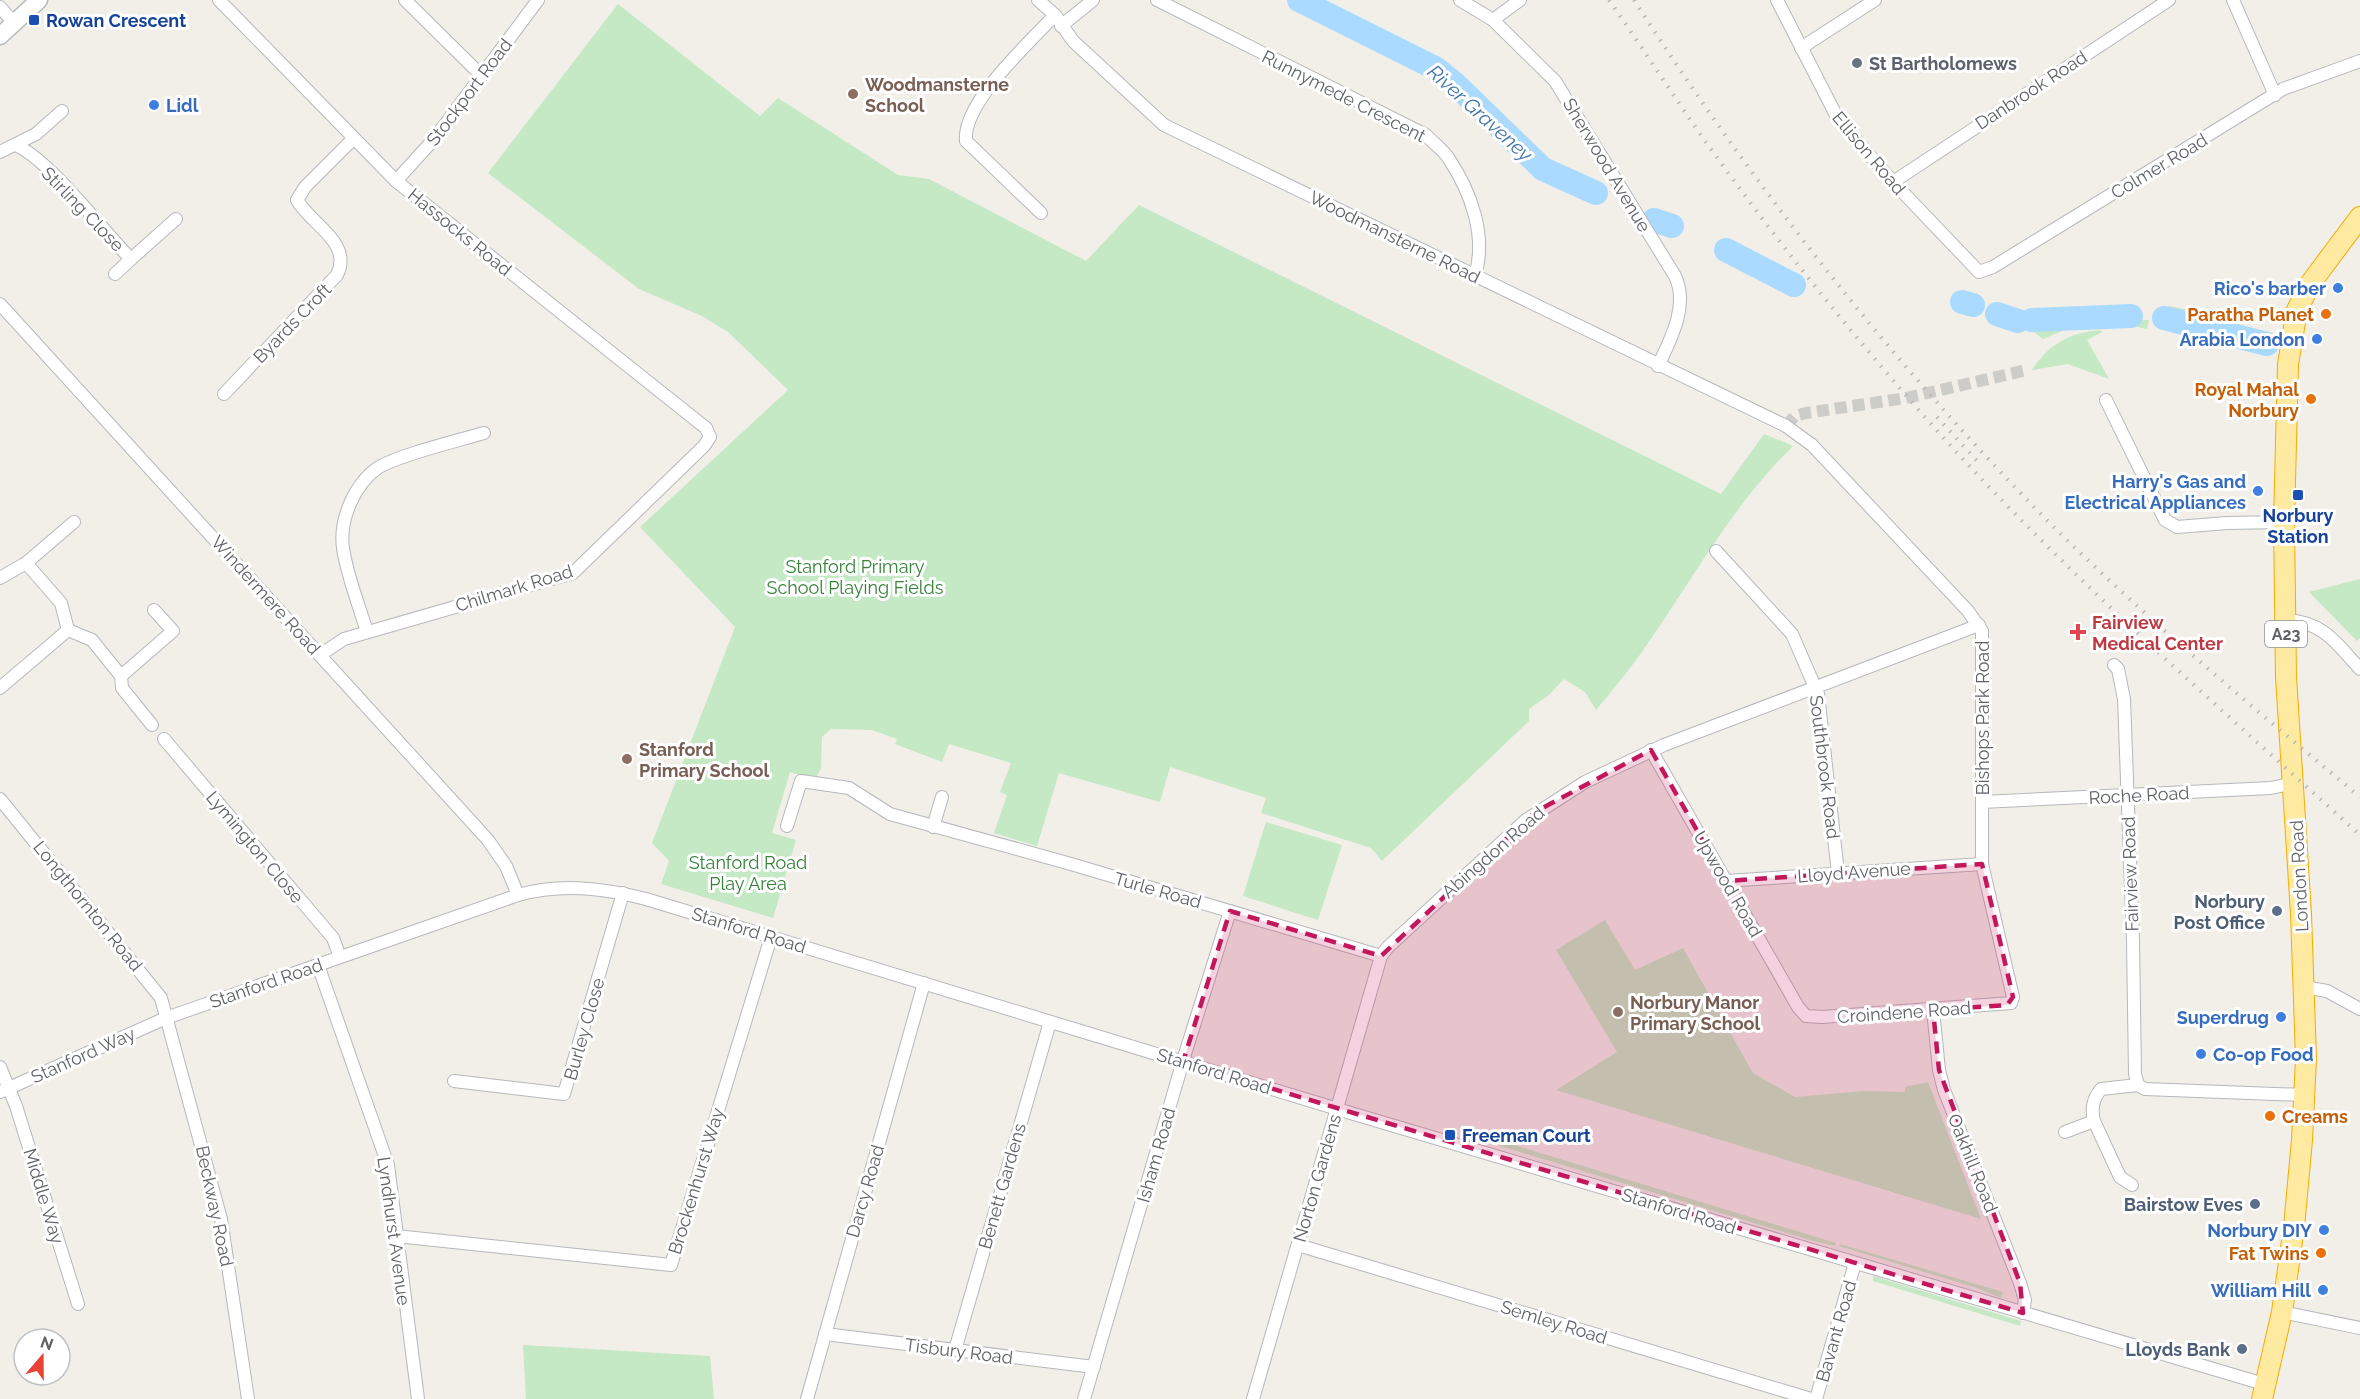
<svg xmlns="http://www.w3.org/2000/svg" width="2360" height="1399" font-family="Raleway,sans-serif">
  <rect width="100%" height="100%" fill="#f1efe8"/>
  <g fill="#c5e8c5">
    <path d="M618,4l142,112 18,-18 120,77 31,4 157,82 53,-56 582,289 43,-60 29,12c-65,64 -102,137 -154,210 -13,18 -28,36 -43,54l-11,-18 -21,-13 -15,16 -20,14v12l-147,140 -11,-13 -110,-35 5,-15 -96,-31 -10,35 -101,-29 -22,73 -43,-13 13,-38 -7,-3 11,-29 -62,-19 -7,18 -47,-18 2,-5 -25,-9 -41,-1 -9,8 -1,31 -6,12 -25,-8 -18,61 24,7 -23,78 -112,-34 8,-23 -17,-18 83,-216 -95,-100 148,-137 -60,-58 -26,-16 -63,-27 -151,-116z"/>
    <polygon points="2169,306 2198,312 2205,326 2166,317"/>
    <polygon points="2149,320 2147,329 2129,325 2076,325 2043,339 2034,332 2030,324"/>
    <path d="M2100,330l2,2 -15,8 22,39 -41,-15 -36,6c17,-26 37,-37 68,-40z"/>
    <polygon points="2360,579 2360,638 2357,641 2309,592"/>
    <polygon points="1266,822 1342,845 1318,920 1243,896"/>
    <polygon points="1605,920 1635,970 1683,948 1753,1073 1795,1097 1864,1091 1905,1092 1905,1087 1928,1082 1981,1219 1556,1090 1617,1052 1556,950"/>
    <polygon points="1501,1141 1836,1243 1835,1246 1810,1240 1500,1146"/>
    <polygon points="1840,1244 2003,1292 2001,1298 1977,1288 1839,1246"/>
    <polygon points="1873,1276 2021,1321 2020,1326 1873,1281"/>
    <polygon points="523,1345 710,1356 714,1399 526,1399"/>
  </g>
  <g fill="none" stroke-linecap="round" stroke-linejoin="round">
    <g stroke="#aadaff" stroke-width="24">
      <polyline points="1299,0 1435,68 1454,83 1543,169 1596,193"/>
      <polyline points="1654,220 1672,226"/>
      <polyline points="1726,250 1794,285"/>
      <polyline points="1962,302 1973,305"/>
      <polyline points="1997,314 2018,321"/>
      <polyline points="2164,318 2267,344"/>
      <polyline points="2032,320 2131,316"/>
    </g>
    <polyline stroke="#ccccc8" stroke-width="12" stroke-dasharray="12 6" stroke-linecap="butt" points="1786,426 1795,416 1806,413 1906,398 2027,370"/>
    <defs>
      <g id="minor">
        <polyline points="219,0 396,181 706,428 710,437 704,446 573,573 344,639 320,655"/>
        <polyline points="405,0 482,76"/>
        <polyline points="1038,0 1055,15 1073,41 1164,125 1786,426 1812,445 1968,611 1982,631 1982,864 2013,997 2011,1003 1822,1017 1806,1016 1798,1007 1651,750"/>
        <path d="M1157,0l269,135c7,8 18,15 23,24 22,33 38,77 26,117"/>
        <path d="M1460,0l33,20 62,61 120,195c14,29 -4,63 -17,90"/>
        <polyline points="1777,0 1838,119 1893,182 1979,272 1993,267 2283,89 2360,61"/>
        <polyline points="2233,0 2275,95"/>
        <polyline points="0,7 14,23"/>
        <polyline points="1493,20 1520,0"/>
        <polyline points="1061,26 1093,0"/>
        <polyline points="1801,48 1875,0"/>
        <path d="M15,145c32,12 89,87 116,114l45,-40"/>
        <polyline points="0,152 36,134 62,111"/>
        <polyline points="396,181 435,138 538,0"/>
        <polyline points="1893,182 2169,0"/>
        <path d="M1041,213l-75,-72c-4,-38 64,-99 89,-126"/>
        <polyline points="115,274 131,259"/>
        <polyline points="0,304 488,840 506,866 518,895"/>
        <path d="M224,394l113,-119c16,-33 -26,-50 -40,-75l8,-13 49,-49"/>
        <polyline points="2106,400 2165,520 2177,527 2227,523 2284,522"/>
        <polyline points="1716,551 1792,634 1818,694 1838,873"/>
        <polyline points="0,578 26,563"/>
        <path d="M2286,620c38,2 50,23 74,49"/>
        <polyline points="68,630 61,603 26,563 74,522"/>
        <path d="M367,632c-8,-27 -20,-56 -24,-84 -4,-29 12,-65 36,-81 23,-13 78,-26 105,-34"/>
        <polyline points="2114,665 2118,669 2124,699 2133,941 2135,1074 2138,1085"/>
        <polyline points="121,676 173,631 154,610"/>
        <polyline points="0,688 68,630 92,640 121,676 122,688 152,725"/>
        <polyline points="164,739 333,938 340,957"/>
        <polyline points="0,799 161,998 221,1219 248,1399"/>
        <polyline points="1982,802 2271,788 2294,783"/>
        <polyline points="787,826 801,781 849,788 890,814 1071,864 1381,956"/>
        <polyline points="933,827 942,797"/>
        <polyline points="1726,881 1982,864"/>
        <polyline points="318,965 388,1165 418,1399"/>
        <polyline points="2304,987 2327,991 2360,1009"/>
        <polyline points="1933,1010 1939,1070 1944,1090 2020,1283 2025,1300 2023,1313"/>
        <polyline points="0,1067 16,1106 78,1304"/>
        <polyline points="454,1081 564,1094 623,893"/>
        <path d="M0,1092l166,-74 352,-123c43,-12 85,-7 128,4l708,215 910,270"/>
        <polyline points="2065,1132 2094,1121"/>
        <path d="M2132,1185l-12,-8 -26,-56c-3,-13 -1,-22 7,-32l37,-4 7,4 159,6"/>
        <polyline points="396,1236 671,1265 771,937"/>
        <polyline points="1298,1245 1811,1399"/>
        <polyline points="2282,1312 2360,1328"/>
        <polyline points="825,1334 1094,1367"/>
        <polyline points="955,1350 1050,1022"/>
        <polyline points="807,1399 924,983"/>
        <polyline points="1084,1399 1185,1054 1230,911"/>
        <polyline points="1253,1399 1381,956 1388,947 1526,820 1585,782 1664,745 1979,625"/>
        <polyline points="1816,1399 1855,1263"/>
      </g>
      <polyline id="secondary" points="0,36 39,0"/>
      <polyline id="trunk" points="2262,1399 2282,1312 2294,1227 2302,1140 2306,1059 2301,914 2286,677 2284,522 2288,364 2297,310 2310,284 2360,217"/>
    </defs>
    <use href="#minor" stroke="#b5b8bc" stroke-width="14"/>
    <use href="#secondary" stroke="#b6babf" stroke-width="19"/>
    <use href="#trunk" stroke="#f9ab00" stroke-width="22"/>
    <use href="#minor" stroke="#fff" stroke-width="12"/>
    <use href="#secondary" stroke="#fff" stroke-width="16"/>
    <use href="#trunk" stroke="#feeaa1" stroke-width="20"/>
    <g stroke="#b6b7b8" stroke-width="4" stroke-dasharray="1.5 8" stroke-linecap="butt">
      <path d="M1609,0c38,54 73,110 112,163 63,87 131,171 202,252 134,152 288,285 437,420"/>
      <path d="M1634,0c117,182 250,353 401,508 102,104 214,196 325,289"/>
      <polyline points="1937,417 1978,462"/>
    </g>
  </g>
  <path fill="#c2185b" fill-opacity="0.2" stroke="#c2185b" stroke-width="4.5" stroke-dasharray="12 8" stroke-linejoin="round" d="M1651,750l75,131 256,-17 31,133 -6,8 -74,5 6,60 81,213 3,30 -840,-251 47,-151 151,45 154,-144z"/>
  <g fill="#1a4fb4" stroke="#fff" stroke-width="2">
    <rect x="28" y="14" width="12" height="12" rx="3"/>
    <rect x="2292" y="489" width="12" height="12" rx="3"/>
    <rect x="1444" y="1129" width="12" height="12" rx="3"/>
  </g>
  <circle fill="#6b7280" stroke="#fff" stroke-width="2" cx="1857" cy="63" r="6"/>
  <g fill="#8d6e63" stroke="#fff" stroke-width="2">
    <circle cx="853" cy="94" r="6"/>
    <circle cx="627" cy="759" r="6"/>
    <circle cx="1618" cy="1012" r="6"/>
  </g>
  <g fill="#3f7fe0" stroke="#fff" stroke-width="2">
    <circle cx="154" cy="105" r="6"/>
    <circle cx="2338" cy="288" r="6"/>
    <circle cx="2317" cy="339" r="6"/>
    <circle cx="2258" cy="491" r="6"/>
    <circle cx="2281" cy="1017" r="6"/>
    <circle cx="2201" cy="1054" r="6"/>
    <circle cx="2324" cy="1230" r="6"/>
    <circle cx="2323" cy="1290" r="6"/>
  </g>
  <g fill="#e8710a" stroke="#fff" stroke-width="2">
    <circle cx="2326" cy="314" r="6"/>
    <circle cx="2311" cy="399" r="6"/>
    <circle cx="2270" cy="1116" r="6"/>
    <circle cx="2321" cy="1253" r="6"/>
  </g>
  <path fill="#e0444e" stroke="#fff" stroke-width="2" d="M2075 623h6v6h6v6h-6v6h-6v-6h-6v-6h6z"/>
  <g fill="#5c6f8a" stroke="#fff" stroke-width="2">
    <circle cx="2277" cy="911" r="6"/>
    <circle cx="2255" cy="1204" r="6"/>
    <circle cx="2242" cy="1349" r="6"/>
  </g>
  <g text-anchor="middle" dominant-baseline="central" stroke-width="6" stroke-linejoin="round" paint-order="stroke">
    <rect fill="#fff" stroke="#8f9295" stroke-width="1.5" x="2265" y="621" width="42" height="26" rx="4.5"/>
    <g font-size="16" font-weight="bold" fill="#5f6368">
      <text x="2286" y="634">A23</text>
    </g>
    <g font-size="18" font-weight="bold" fill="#164399" stroke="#fff" text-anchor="start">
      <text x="46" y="20">Rowan Crescent</text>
      <text x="2298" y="515" text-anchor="middle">Norbury<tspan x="2298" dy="21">Station</tspan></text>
      <text x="1462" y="1135">Freeman Court</text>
    </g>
    <g font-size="18" font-weight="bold" fill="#5b616d" stroke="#fff" text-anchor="start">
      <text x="1869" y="63">St Bartholomews</text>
    </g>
    <g font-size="18" font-weight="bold" fill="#785e54" stroke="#fff" text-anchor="start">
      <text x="865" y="84">Woodmansterne<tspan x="865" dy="21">School</tspan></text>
      <text x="639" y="749">Stanford<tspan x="639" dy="21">Primary School</tspan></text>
      <text x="1630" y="1002">Norbury Manor<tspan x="1630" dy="21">Primary School</tspan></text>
    </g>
    <g font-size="18" fill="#5f6368" stroke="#fff">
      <text transform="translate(2031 90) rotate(-33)">Danbrook Road</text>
      <text transform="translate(469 92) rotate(-53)">Stockport Road</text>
      <text transform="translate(1344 96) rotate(27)">Runnymede Crescent</text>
      <text transform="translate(1869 153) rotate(50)">Ellison Road</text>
      <text transform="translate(1607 165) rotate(59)">Sherwood Avenue</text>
      <text transform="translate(2159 166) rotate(-31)">Colmer Road</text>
      <text transform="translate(83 209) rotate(46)">Stirling Close</text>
      <text transform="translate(460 232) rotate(39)">Hassocks Road</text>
      <text transform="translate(1395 237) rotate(26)">Woodmansterne Road</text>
      <text transform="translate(292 323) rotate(-46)">Byards Croft</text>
      <text transform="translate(514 588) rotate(-17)">Chilmark Road</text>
      <text transform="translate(266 595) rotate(48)">Windermere Road</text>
      <text transform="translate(1982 718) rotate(-90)">Bishops Park Road</text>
      <text transform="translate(1825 767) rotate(83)">Southbrook Road</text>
      <text transform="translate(2139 795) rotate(-3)">Roche Road</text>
      <text transform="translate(255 847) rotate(50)">Lymington Close</text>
      <text transform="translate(1493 852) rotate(-41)">Abingdon Road</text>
      <text transform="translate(1854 872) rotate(-4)">Lloyd Avenue</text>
      <text transform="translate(2130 874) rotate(-92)">Fairview Road</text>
      <text transform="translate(2299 876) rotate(-93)">London Road</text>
      <text transform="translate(1728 884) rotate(60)">Upwood Road</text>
      <text transform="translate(1158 890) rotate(16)">Turle Road</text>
      <text transform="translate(88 906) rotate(51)">Longthornton Road</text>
      <text transform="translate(749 930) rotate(17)">Stanford Road</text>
      <text transform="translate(266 983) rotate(-19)">Stanford Road</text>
      <text transform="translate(1904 1012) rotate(-4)">Croindene Road</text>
      <text transform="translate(584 1029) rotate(-74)">Burley Close</text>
      <text transform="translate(83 1055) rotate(-24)">Stanford Way</text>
      <text transform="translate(1214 1071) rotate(17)">Stanford Road</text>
      <text transform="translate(1156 1155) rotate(-74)">Isham Road</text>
      <text transform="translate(1973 1163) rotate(68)">Oakhill Road</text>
      <text transform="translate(1317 1178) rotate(-74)">Norton Gardens</text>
      <text transform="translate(696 1181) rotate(-73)">Brockenhurst Way</text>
      <text transform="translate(1002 1186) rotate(-74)">Benett Gardens</text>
      <text transform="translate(865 1191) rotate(-74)">Darcy Road</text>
      <text transform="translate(44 1196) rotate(73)">Middle Way</text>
      <text transform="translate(215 1206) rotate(78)">Beckway Road</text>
      <text transform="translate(1679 1211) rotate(17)">Stanford Road</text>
      <text transform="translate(394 1231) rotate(82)">Lyndhurst Avenue</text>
      <text transform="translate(1554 1322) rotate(17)">Semley Road</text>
      <text transform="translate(1836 1331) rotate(-74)">Bavant Road</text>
      <text transform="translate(959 1351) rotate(7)">Tisbury Road</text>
    </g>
    <g font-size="18" font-weight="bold" fill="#366cbe" stroke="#fff" text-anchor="end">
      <text x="166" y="105" text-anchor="start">Lidl</text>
      <text x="2326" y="288">Rico's barber</text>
      <text x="2305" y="339">Arabia London</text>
      <text x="2246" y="481">Harry's Gas and<tspan x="2246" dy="21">Electrical Appliances</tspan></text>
      <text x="2269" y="1017">Superdrug</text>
      <text x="2213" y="1054" text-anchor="start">Co-op Food</text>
      <text x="2312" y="1230">Norbury DIY</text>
      <text x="2311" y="1290">William Hill</text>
    </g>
    <g font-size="18" font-weight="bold" fill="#c56008" stroke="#fff" text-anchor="end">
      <text x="2314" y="314">Paratha Planet</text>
      <text x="2299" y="389">Royal Mahal<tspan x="2299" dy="21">Norbury</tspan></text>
      <text x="2282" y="1116" text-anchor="start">Creams</text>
      <text x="2309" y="1253">Fat Twins</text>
    </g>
    <g font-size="18" fill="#348238" stroke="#fff">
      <text x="855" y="566">Stanford Primary<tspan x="855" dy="21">School Playing Fields</tspan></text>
      <text x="748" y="862">Stanford Road<tspan x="748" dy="21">Play Area</tspan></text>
    </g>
    <g font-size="18" font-weight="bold" fill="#be3a42" stroke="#fff" text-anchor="start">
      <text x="2092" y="622">Fairview<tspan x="2092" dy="21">Medical Center</tspan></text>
    </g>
    <g font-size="18" font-weight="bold" fill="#4e5e75" stroke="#fff" text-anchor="end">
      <text x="2265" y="901">Norbury<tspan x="2265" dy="21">Post Office</tspan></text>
      <text x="2243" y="1204">Bairstow Eves</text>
      <text x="2230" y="1349">Lloyds Bank</text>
    </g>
    <g font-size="20" font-style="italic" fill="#4174aa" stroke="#fff">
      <text transform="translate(1480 113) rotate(42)">River Graveney</text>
    </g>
  </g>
  <g transform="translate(42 1357) rotate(20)"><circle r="28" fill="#ffffff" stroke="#bfc1c3" stroke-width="1.5"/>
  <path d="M0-4.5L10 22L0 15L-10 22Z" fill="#ea4335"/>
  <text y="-9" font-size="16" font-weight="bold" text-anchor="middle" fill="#5f6368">N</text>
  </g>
</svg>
